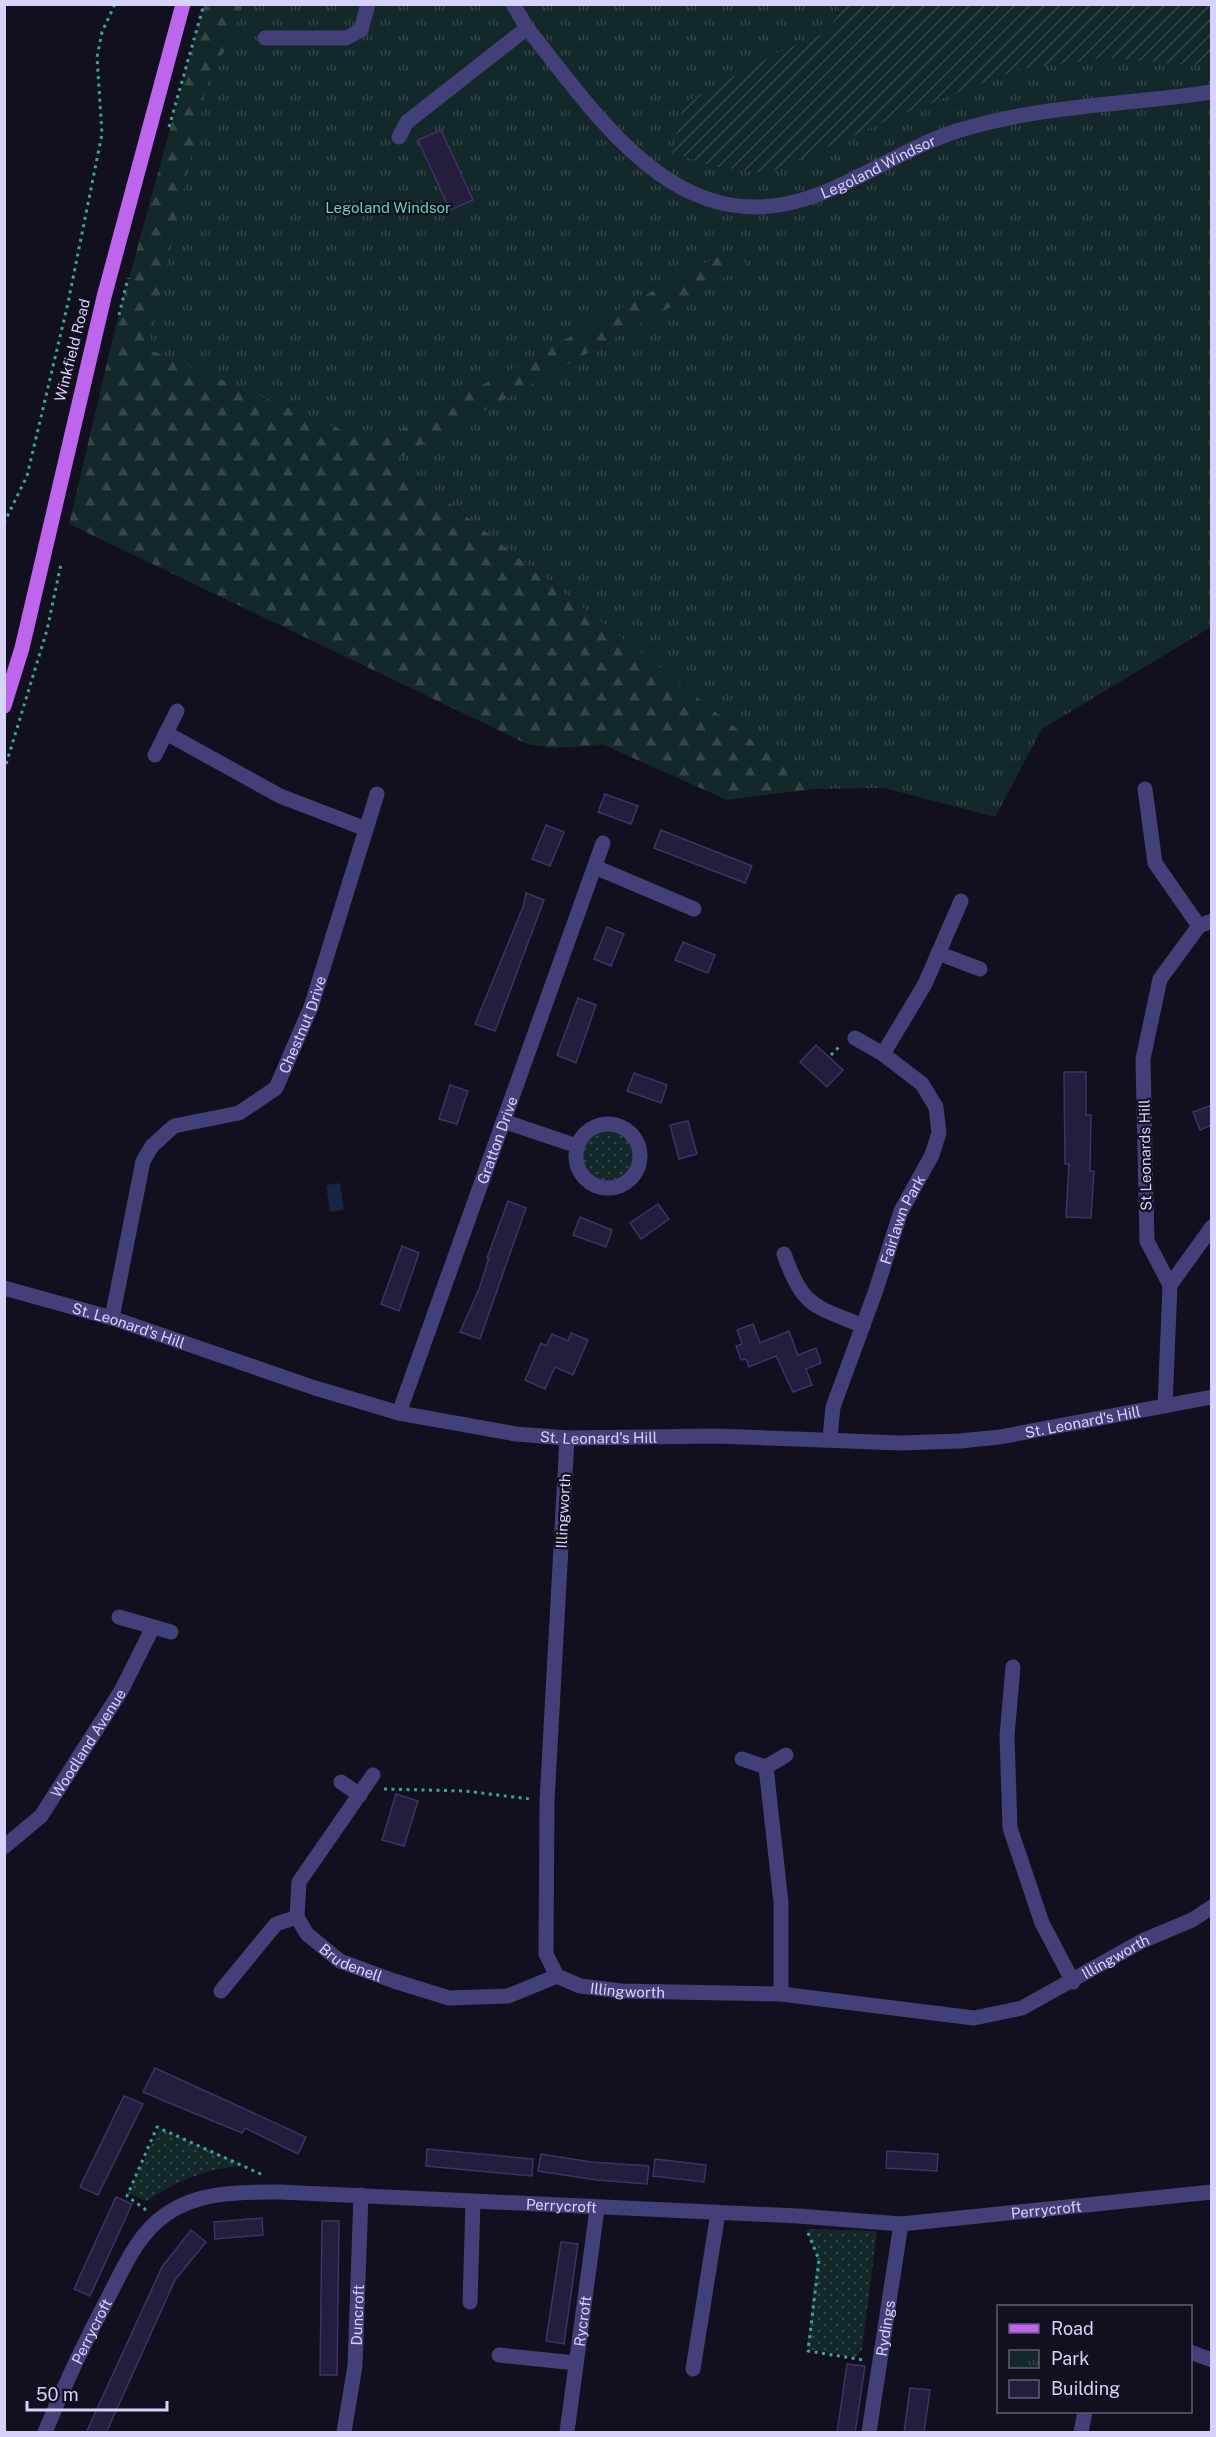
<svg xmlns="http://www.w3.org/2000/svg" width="1216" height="2437" font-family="'Public Sans',sans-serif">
  <defs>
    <pattern id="grass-dots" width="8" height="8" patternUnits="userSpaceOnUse" patternTransform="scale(1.5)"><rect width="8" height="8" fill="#132828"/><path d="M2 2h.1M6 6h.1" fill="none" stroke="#354648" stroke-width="1.8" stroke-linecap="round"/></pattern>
    <pattern id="forest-firs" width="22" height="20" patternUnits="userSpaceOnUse" patternTransform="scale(1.5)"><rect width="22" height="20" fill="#132828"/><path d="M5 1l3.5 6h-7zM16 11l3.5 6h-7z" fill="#354648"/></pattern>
    <pattern id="park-tufts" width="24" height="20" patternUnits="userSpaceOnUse" patternTransform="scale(1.5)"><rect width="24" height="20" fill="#132828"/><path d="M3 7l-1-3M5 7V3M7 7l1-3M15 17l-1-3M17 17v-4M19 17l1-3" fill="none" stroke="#354648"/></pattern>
    <pattern id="garden-furrows" width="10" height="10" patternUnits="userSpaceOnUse" patternTransform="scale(1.5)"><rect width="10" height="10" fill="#132828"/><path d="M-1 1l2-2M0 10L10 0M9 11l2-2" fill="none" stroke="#354648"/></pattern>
  </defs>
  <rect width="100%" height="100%" fill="#120f1e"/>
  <g fill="url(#grass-dots)">
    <circle cx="608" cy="1156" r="25"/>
    <path d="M159,2128l87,38c-39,1 -68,15 -100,35l-18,-8z"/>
    <polygon points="810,2229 877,2231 862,2350 856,2357 807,2349 817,2257 806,2230"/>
  </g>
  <polygon fill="url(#forest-firs)" points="204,5 243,5 232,43 515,47 748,264 396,461 814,789 727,800 604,745 552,748 527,744 69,524 115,329"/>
  <polygon fill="url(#park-tufts)" points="243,5 1211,5 1211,627 1042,729 995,817 884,788 814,789 395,460 748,264 730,252 700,265 375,444 148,349 210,71 231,43"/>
  <polygon fill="url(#garden-furrows)" points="838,5 1211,5 1211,61 1191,65 1107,58 1020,69 902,114 769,173 717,167 672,153 684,103 779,52 825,33 840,13"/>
  <polygon fill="#152543" points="340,1183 344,1210 330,1212 326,1185"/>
  <g fill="#251d3d" stroke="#3e3266" stroke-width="1.5">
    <polygon points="441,130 473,200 450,210 418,140"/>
    <polygon points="605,794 638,806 631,824 598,812"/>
    <polygon points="546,825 564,832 550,866 532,859"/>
    <polygon points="661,830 752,866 745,883 654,848"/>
    <polygon points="526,893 544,900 495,1031 475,1024 523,907"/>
    <polygon points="607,927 624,934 611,966 594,959"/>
    <polygon points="683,942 715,955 708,973 675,960"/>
    <polygon points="578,998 596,1005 576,1063 557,1055"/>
    <polygon points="816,1045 843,1070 827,1087 800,1062"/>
    <polygon points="1064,1072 1086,1072 1086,1115 1091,1115 1090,1171 1094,1171 1091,1218 1066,1217 1069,1164 1065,1164"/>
    <polygon points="634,1073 667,1085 661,1103 627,1091"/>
    <polygon points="450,1085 468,1091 457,1124 439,1119"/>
    <polygon points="1212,1105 1212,1125 1200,1130 1193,1112"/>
    <polygon points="688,1121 697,1154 679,1159 670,1125"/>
    <polygon points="508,1201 526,1208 480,1339 460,1332 479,1289 489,1258 487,1258"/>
    <polygon points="658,1204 669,1219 641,1239 630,1223"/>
    <polygon points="580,1217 612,1230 606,1247 573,1235"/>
    <polygon points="402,1246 419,1253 399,1311 381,1304"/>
    <polygon points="753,1324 760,1343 789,1331 798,1355 816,1348 821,1363 806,1369 812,1385 793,1392 776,1356 749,1367 746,1359 741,1360 736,1346 742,1344 737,1330"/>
    <polygon points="571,1333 588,1340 573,1375 555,1367 545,1389 525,1380 541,1343 546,1346 552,1334 568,1341"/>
    <polygon points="396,1794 418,1801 404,1846 382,1840"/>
    <polygon points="155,2068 306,2137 298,2154 245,2128 242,2133 143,2092"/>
    <polygon points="124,2096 143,2104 98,2195 80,2187"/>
    <polygon points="427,2149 533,2159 532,2176 426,2166"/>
    <polygon points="887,2151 938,2154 937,2171 886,2168"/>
    <polygon points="541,2154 591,2162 649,2166 647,2184 597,2180 538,2171"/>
    <polygon points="655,2159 706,2165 704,2182 653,2176"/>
    <polygon points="116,2197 132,2204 90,2296 74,2289"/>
    <polygon points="262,2218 263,2235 215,2239 214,2222"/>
    <polygon points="322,2221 339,2221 337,2375 320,2375"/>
    <polygon points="191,2230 206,2242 175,2280 106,2433 86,2433 162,2267"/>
    <polygon points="561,2242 578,2244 564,2344 546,2341"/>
    <polygon points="847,2364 865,2366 855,2433 837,2433"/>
    <polygon points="910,2388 930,2390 924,2433 904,2433"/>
  </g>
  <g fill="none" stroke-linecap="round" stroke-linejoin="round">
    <g stroke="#3ba4a1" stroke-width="3" stroke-dasharray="3 4.5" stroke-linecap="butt">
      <polyline points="169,127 204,4"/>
      <polyline points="119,315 128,278"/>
      <polyline points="4,523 27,476 68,303 102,134 97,57 102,32 115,4"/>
      <polyline points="4,771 47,630 61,564"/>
      <polyline points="831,1055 840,1046"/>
      <polyline points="384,1789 465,1791 530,1799"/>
      <polyline points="146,2210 127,2196 157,2127 263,2175"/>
      <polyline points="808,2233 819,2260 808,2351 864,2360"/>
    </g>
    <g stroke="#433f78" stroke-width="15">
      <path id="s1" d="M513,4l14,24c70,87 149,214 281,170 52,-17 96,-50 149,-67 83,-26 169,-26 255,-39"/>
      <polyline points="265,38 346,38 361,30 368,4"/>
      <polyline points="399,137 407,122 527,28"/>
      <polyline points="166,733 280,796 366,829"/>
      <polyline points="155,755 177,711"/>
      <polyline points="1145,789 1155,863 1199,926"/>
      <polyline points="595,867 694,909"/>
      <polyline points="938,953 980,969"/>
      <polyline points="883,1054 925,984 961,901"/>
      <polyline points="503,1121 577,1146"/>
      <circle cx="608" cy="1156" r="32"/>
      <path d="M784,1254c19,54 29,51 79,72"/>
      <polyline points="1170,1285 1212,1227"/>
      <path id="s2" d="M4,1288l108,30 203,70 84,25 117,21 51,4 148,-2 186,7 59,-2 40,-4 212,-40"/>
      <path id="s3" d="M112,1318l31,-157 9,-15 22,-20 65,-13 37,-25 35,-81 66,-213"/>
      <polyline points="1165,1406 1170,1285 1147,1241 1143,1059 1160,979 1199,926 1212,921"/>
      <path id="s4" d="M399,1413l204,-570"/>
      <path id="s5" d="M567,1438l-20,363 -1,153 11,22 23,10 42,5 159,3 193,24 48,-10 120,-67 50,-21 20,-13"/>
      <path id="s6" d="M830,1438l3,-31 43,-117 25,-79 31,-56 7,-22 -3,-26 -14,-23 -39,-30 -28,-16"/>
      <polyline points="119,1617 171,1632"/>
      <polyline points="1013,1667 1007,1736 1010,1828 1042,1923 1073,1982"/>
      <polyline points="742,1759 766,1767 786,1755"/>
      <polyline points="766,1767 781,1902 781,1994"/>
      <path id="s7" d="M373,1775l-74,107 -2,35 10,17 33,27 54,20 55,17 59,-2 49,-20"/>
      <polyline points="341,1782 360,1795"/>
      <path id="s8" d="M4,1847l37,-31 80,-125 32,-64"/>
      <polyline points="221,1991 276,1924 297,1917"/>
      <polyline points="470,2302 473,2202"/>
      <polyline points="1190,2352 1212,2360"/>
      <polyline points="499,2355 576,2363"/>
      <polyline points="693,2369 718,2213"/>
      <path id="s9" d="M45,2432c19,-46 40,-91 64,-136 15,-29 29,-62 56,-81 33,-24 76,-23 115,-23l518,24 103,8 311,-32"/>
      <path id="s10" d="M344,2432l11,-66 6,-171"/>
      <path id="s11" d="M567,2432l30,-223"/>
      <path id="s12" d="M869,2432l32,-208"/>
      <polyline points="1081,2432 1085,2412"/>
    </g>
    <polyline stroke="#be65ed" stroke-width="15" points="4,706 22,648 104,297 183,4"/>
  </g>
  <g text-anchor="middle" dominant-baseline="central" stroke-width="4.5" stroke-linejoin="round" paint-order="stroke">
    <g font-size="15" fill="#d7d2fa" stroke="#120f1e">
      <text stroke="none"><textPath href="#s1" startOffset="459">Legoland Windsor</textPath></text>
      <text transform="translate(72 350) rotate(-76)">Winkfield Road</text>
      <text stroke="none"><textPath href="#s3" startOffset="387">Chestnut Drive</textPath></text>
      <text stroke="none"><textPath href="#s4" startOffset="290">Gratton Drive</textPath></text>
      <text transform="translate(1145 1155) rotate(-91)">St Leonards Hill</text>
      <text stroke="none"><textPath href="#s6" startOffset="231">Fairlawn Park</textPath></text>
      <text stroke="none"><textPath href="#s2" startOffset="130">St. Leonard's Hill</textPath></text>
      <text stroke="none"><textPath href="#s2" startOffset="1102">St. Leonard's Hill</textPath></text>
      <text stroke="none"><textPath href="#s2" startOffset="616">St. Leonard's Hill</textPath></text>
      <text transform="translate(563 1511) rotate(-87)">Illingworth</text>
      <text stroke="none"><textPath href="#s8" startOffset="135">Woodland Avenue</textPath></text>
      <text stroke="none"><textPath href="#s5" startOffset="1118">Illingworth</textPath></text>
      <text stroke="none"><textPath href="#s7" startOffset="238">Brudenell</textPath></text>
      <text stroke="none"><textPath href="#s5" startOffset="614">Illingworth</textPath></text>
      <text stroke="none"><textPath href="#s9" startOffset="651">Perrycroft</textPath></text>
      <text stroke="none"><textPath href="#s9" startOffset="1137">Perrycroft</textPath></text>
      <text stroke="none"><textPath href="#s10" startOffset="118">Duncroft</textPath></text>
      <text stroke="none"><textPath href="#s11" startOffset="112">Rycroft</textPath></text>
      <text stroke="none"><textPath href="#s12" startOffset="105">Rydings</textPath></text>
      <text stroke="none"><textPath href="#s9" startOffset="111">Perrycroft</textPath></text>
    </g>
    <g font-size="15" fill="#67d1b9" stroke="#120f1e">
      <text x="388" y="207">Legoland Windsor</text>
    </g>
  </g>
  <rect width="1216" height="2437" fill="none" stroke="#d7d2fa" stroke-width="12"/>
  <rect x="997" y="2305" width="195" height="108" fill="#120f1e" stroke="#615d76" stroke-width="1.5"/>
  <rect x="1009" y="2324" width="30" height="9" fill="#be65ed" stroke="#615d76" stroke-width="1.5"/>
  <text x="1051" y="2335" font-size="18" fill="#d7d2fa">Road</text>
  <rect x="1009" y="2350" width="30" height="18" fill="url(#park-tufts)" stroke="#615d76" stroke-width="1.5"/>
  <text x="1051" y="2365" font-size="18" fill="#d7d2fa">Park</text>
  <rect x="1009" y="2380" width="30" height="18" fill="#251d3d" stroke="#615d76" stroke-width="1.5"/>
  <text x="1051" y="2395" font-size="18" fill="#d7d2fa">Building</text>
  <path d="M27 2401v9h140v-9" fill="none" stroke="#d7d2fa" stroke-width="3"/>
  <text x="36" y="2401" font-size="18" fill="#d7d2fa" stroke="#120f1e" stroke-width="4.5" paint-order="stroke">50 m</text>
</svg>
